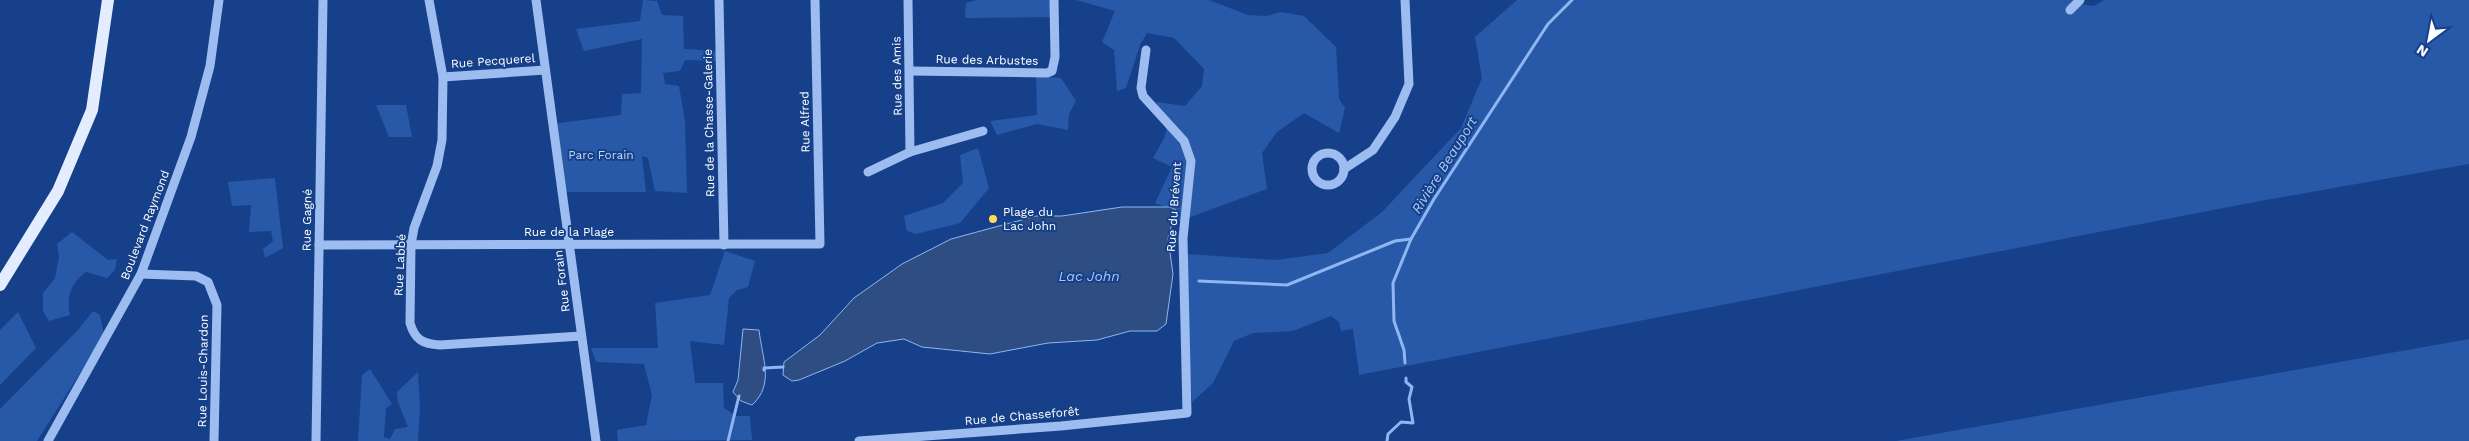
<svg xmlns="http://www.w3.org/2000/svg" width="2469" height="441" font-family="'Work Sans',sans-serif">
  <rect width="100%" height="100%" fill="#164089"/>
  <g fill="#2859a8">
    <polygon points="643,0 657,1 662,15 683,16 684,49 721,51 720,61 685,60 680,71 663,73 665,84 679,86 685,121 687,193 655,191 648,158 642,156 646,192 562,192 552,124 621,115 622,94 641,93 642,39 584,51 576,29 640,21"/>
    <polygon points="976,0 1054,0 1055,17 965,18 966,3"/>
    <path d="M1076,0h133l39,15 18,1 15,-4 23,4 32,31 3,52 6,9 -6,25 -35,-20 -27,19 -15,21 5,36 -90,33 -12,-15 -10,-4 17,-36 -19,-9c16,-29 18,-25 3,-56l29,4 17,-20 2,-17 -30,-31 -27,-5 -7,12 -14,43 -9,3 -3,-41 -12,-8 13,-31z"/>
    <polygon points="1517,0 2081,0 2081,4 2094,6 2104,0 2469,0 2469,164 2260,201 1359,375 1353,329 1341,331 1339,322 1331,316 1293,331 1253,333 1234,341 1213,383 1192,402 1187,327 1187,254 1276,260 1328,253 1382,212 1461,128 1482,78 1475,37"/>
    <polygon points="1036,76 1061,78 1076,101 1069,114 1068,130 1037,124 997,135 990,121 1037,115"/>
    <polygon points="376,105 406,105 412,137 389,137"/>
    <polygon points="978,148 989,188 960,223 916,234 907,231 904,216 943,203 963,183 960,155"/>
    <polygon points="275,178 283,248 265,258 263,249 273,241 271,231 249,232 251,205 232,206 228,182"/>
    <path d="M72,232l36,28 9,-1 -2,11 -8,8 -21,-6c-15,11 -20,24 -16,43l-21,6 -6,-10v-18l12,-15 4,-21 -2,-13z"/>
    <polygon points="725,251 755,261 748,287 737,290 729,298 724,345 690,341 695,383 723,383 724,408 736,416 750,416 752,440 618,441 617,430 646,425 652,395 644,364 596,362 591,348 658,348 655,303 710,295"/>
    <polygon points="93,311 100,315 104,335 37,441 0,441 0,409 77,331"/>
    <polygon points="18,312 36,348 0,385 0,330"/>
    <polygon points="2469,339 2469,441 1896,441"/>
    <polygon points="370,369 392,404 386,408 384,437 390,439 395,429 408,427 398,402 397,392 418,372 420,407 418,441 358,441 362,375"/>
  </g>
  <g fill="#2d4d83" stroke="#8fb6f2">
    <polygon points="1122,207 1170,207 1176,210 1168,238 1173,274 1166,324 1157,331 1130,331 1097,340 1048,343 990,354 922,347 904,339 877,343 845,361 799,380 792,381 783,375 784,362 820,335 854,298 902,264 951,239 1036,216 1062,216"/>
    <path d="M743,329l16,1c3,28 16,54 -7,75l-11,-4 -8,-9 5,-12z"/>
  </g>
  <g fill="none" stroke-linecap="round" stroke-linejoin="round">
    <g stroke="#8fb6f2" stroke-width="3">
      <polyline points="1199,281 1287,285 1395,241 1411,239"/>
      <polyline points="1405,363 1404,350 1394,321 1393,283 1411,239 1434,199 1548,24 1572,0"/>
      <polyline points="764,370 764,368 783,367"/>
      <polyline points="728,441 739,396"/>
      <polyline points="1387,441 1388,434 1401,422 1413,423 1409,399 1412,387 1406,382 1406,378"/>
    </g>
    <g stroke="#9dbcef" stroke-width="9">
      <path d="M429,0l14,77 -1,63 -5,26 -23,62 -3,17 -1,78c5,17 13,21 30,22l141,-9"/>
      <polyline points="536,0 596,441"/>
      <polyline points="719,0 724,245"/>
      <polyline points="908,0 910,152"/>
      <polyline points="2070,10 2080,0"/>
      <polyline points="911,71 1047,73 1052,71 1055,57 1054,0"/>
      <polyline points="443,77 545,70"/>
      <circle cx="1328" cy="169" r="16"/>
      <polyline points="1344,169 1373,150 1395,117 1409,84 1405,0"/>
      <polyline points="868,172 910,152 983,131"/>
      <polyline points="319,245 820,244 815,0"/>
      <polyline points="141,274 196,276 208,282 217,305 214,441"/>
      <polyline points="48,441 141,274 191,137 210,66 219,0"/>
      <polyline points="316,441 323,0"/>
      <polyline points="859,441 1061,426 1187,413 1183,238 1191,161 1184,141 1143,96 1141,88 1146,50"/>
    </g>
    <polyline stroke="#e4edff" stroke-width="12" points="0,285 58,191 92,110 108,0"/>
  </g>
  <circle fill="#ffda5a" stroke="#164089" stroke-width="2" cx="993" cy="219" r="5"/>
  <g text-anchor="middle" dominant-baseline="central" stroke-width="4" stroke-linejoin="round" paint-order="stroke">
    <g font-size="12" fill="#fff" stroke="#164089">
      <text transform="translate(987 60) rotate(1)">Rue des Arbustes</text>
      <text transform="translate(493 61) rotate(-4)">Rue Pecquerel</text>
      <text transform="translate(897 76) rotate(-91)">Rue des Amis</text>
      <text transform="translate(805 122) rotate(-91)">Rue Alfred</text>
      <text transform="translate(709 123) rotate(-91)">Rue de la Chasse-Galerie</text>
      <text transform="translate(1174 207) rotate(-86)">Rue du Brévent</text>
      <text transform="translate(307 220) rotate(-89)">Rue Gagné</text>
      <text transform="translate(145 225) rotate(-69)">Boulevard Raymond</text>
      <text x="569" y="232">Rue de la Plage</text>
      <text transform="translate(400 265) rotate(-87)">Rue Labbé</text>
      <text transform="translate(562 281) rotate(-97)">Rue Forain</text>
      <text transform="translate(203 371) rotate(-89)">Rue Louis-Chardon</text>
      <text transform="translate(1022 416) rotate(-5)">Rue de Chasseforêt</text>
    </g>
    <g font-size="12" fill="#c3d8fb" stroke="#164089">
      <text x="601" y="155">Parc Forain</text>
    </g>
    <g font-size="12" fill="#fff" stroke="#164089" text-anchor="start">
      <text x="1003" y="212">Plage du<tspan x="1003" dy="14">Lac John</tspan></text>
    </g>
    <g font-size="14" font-style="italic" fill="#a8c7f6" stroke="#164089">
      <text transform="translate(1444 165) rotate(-58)">Rivière Beauport</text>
      <text x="1089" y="276">Lac John</text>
    </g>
  </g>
  <g transform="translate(2429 40) rotate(212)" stroke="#164089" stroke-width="4" paint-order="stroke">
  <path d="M0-4L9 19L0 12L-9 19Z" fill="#ffffff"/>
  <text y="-8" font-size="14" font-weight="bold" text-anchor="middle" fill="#ffffff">N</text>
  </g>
</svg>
